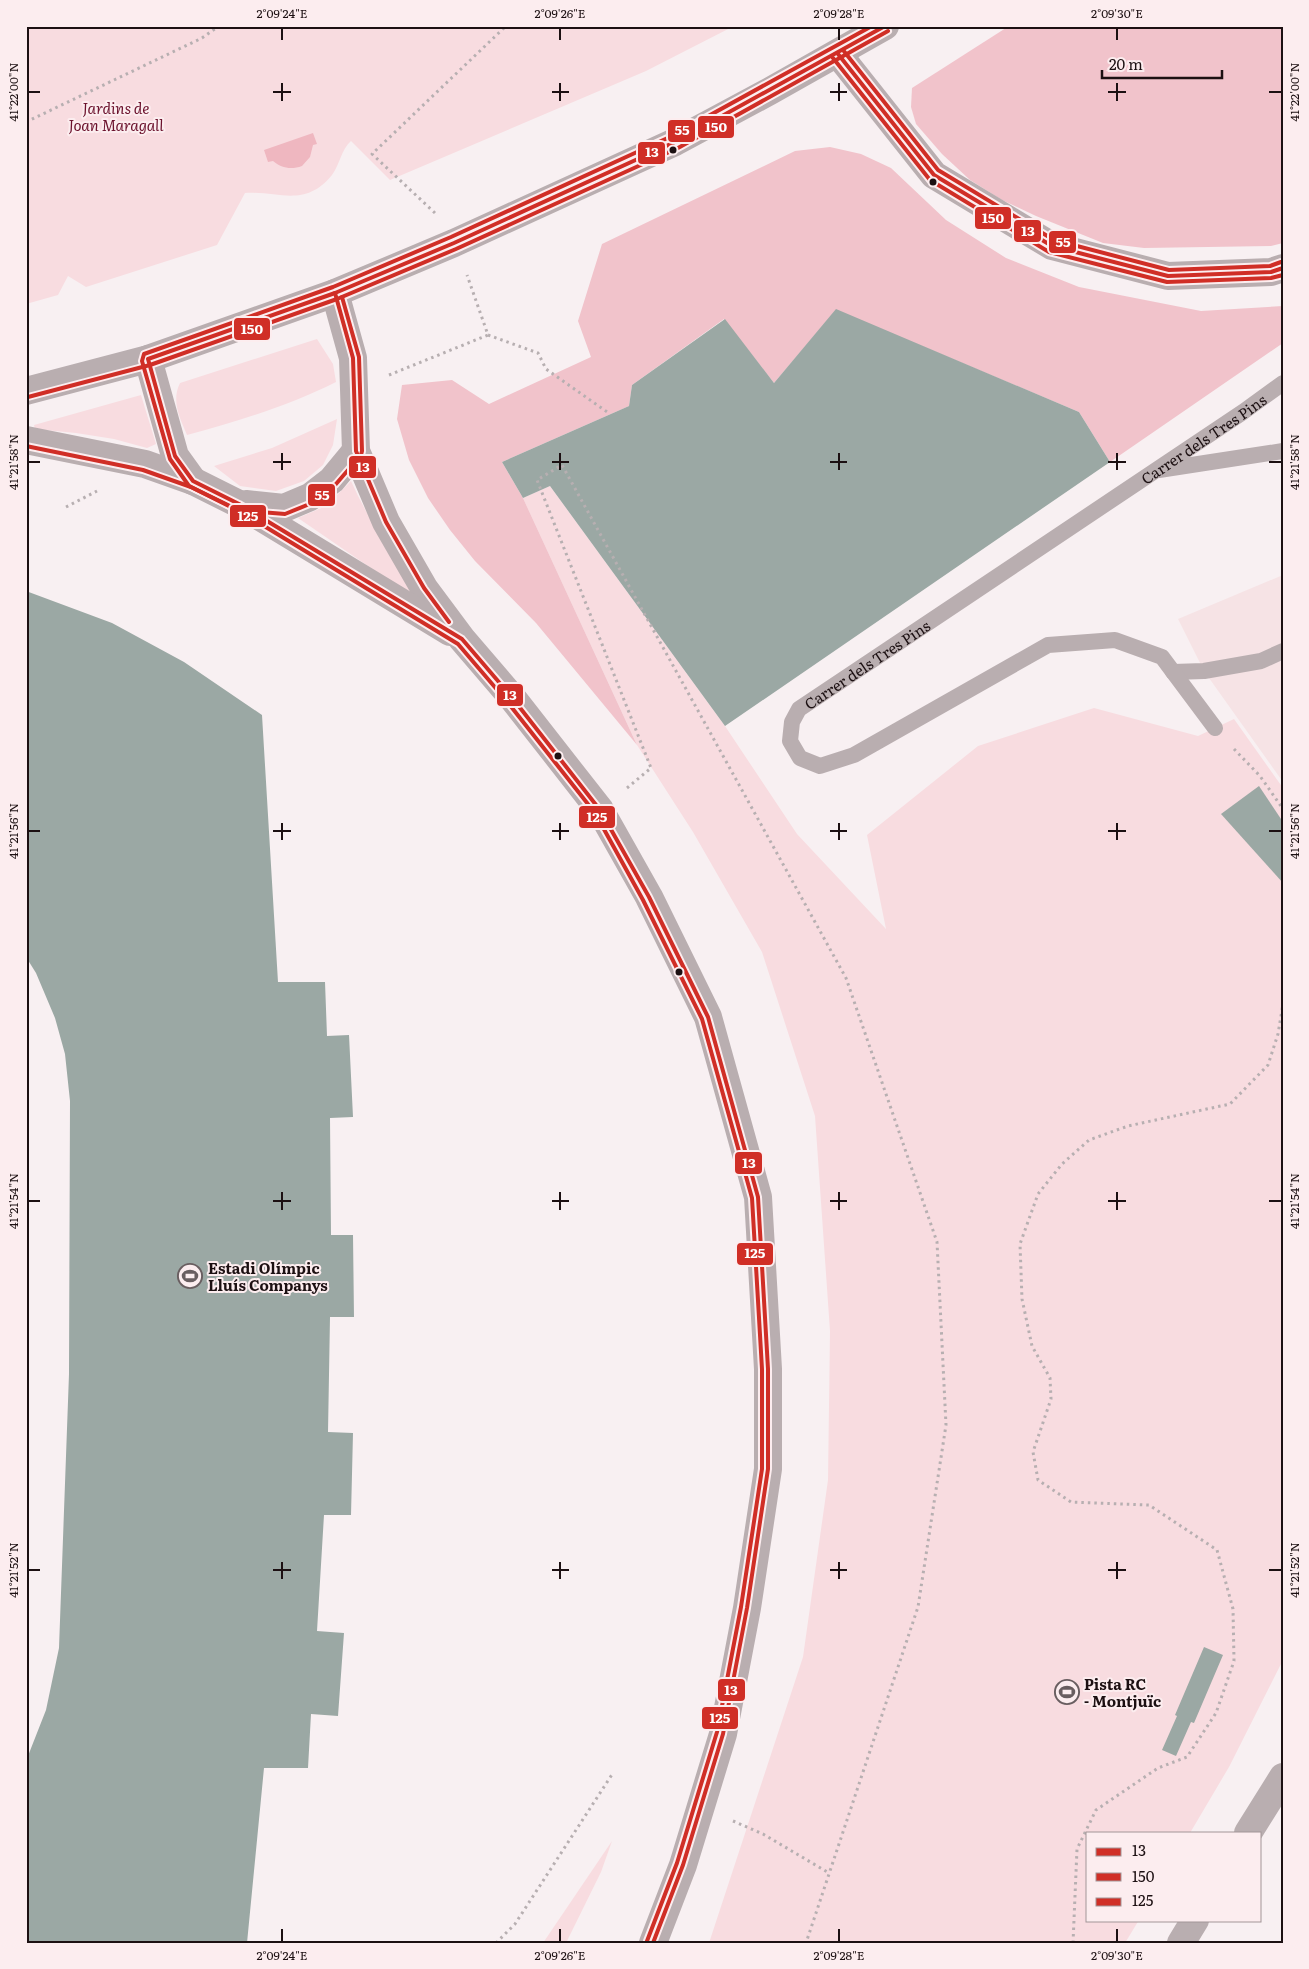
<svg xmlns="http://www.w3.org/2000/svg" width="1309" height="1969" font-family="Literata,serif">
  <rect width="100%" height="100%" fill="#f8f0f2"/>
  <polygon fill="#f6e3e5" points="1283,575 1283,782 1204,671 1178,619"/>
  <g fill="#f8dce0">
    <path d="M26,26h708l-88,45 -256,109 -39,-39c-10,9 -11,23 -19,34 -27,33 -52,16 -87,18l-28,52 -131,42 -18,-11 -10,19 -32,9z"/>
    <path d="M317,339l16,25 3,18c-48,24 -98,39 -149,53 -7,-17 -16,-34 -7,-52z"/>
    <polygon points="141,395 156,444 147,448 114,439 76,433 35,429 34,425"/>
    <polygon points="337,419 333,445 323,465 304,481 276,491 240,486 214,466 272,448"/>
    <path d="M351,481c19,42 45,80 68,120l-121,-83 28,-12z"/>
    <polygon points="550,486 725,726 797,834 886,929 867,835 978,746 1094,708 1198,736 1234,719 1283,788 1283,1660 1229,1767 1190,1833 1088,1833 1088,1920 1139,1920 1125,1943 709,1943 803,1657 828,1480 830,1331 815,1116 762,952 693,832 637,745 523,498"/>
    <polygon points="612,1841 601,1872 566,1943 543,1943"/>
  </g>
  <g fill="#f1c3cb">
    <polygon points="1009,26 1283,26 1283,243 1271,246 1144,248 1103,243 1036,216 1002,200 970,180 942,154 916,124 911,107 912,88"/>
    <polygon points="830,147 861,154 891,168 946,220 1006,258 1079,287 1201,311 1283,306 1283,343 1110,462 1079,412 836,310 774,383 724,319 632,385 629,406 502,462 523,498 637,745 536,623 475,561 450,530 428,498 409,460 397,419 402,385 452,380 489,404 591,357 578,321 602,244 795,151"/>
  </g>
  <path fill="#efb7c0" d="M313,133l4,11 -4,1 -3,12 -8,9c-11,4 -21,2 -29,-5l-5,1 -4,-12z"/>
  <g fill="#9ba8a4">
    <polygon points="836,309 1079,412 1110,462 725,726 550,486 523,498 502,462 629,406 632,385 725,319 774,383"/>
    <polygon points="26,591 112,623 184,662 262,715 278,982 325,982 327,1036 349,1035 353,1117 330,1118 331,1235 353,1235 354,1317 330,1317 328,1432 353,1433 351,1515 324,1515 317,1631 344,1633 338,1716 311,1714 308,1768 264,1768 247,1943 26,1943 26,1761 46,1710 59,1648 69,1374 70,1101 65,1054 55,1018 36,973 26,957"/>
    <polygon points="1259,786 1283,822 1283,883 1221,814"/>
    <polygon points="1204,1647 1223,1655 1194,1723 1191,1722 1176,1756 1162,1750 1177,1716 1175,1715"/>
  </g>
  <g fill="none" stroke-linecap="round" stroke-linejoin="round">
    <g stroke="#b7afb1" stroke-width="3" stroke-dasharray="2.5 4" stroke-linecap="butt">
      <polyline points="26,122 202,38 219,26"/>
      <polyline points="435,213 372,154 506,26"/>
      <polyline points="488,335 538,353 546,369 610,414"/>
      <polyline points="389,375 488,335 467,275"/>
      <polyline points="66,507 97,491"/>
      <polyline points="1234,749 1260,776 1283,809"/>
      <polyline points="627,788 651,768 537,480 562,465 846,978 937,1242 946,1425 918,1607 806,1943"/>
      <polyline points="733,1821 763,1834 829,1873"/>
      <polyline points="496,1943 515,1924 613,1773"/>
      <polyline points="1073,1943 1077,1849 1096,1810 1158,1768 1187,1757 1216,1713 1234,1661 1233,1609 1217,1550 1149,1505 1071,1502 1038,1480 1033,1452 1051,1399 1050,1378 1032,1346 1022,1299 1020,1244 1038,1194 1062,1164 1089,1140 1128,1126 1230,1104 1268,1065 1278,1034 1283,1004"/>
    </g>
    <g stroke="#b9aeb0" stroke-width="16">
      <polyline points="1159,470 1283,451"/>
      <polyline points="1173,672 1204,671 1261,661 1283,651"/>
      <path id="s1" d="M1215,728l-53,-71 -47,-17 -67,5 -194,110 -34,11 -20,-8 -10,-17 2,-19 7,-13 444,-297 40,-29"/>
    </g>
    <g stroke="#b9aeb0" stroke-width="28">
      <polyline points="838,54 934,175 1052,246 1168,276 1271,272 1283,268"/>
      <polyline points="1248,1833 1283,1777"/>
      <polyline points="1181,1943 1195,1920"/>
    </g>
    <g stroke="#b9aeb0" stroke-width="28">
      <polyline points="335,293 353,358 356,451 386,522 424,588 462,639 510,695 600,810 649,897 708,1017 758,1197 768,1369 768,1469 747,1608 723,1734 683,1865 653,1943"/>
      <polyline points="148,359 175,456 193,481"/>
      <polyline points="26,391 148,359 335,293 454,243 675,142 770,91 885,26"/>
      <polyline points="26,440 145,464 193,481 239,504 450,632"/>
      <polyline points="246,504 284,508 310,497 332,480 356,451"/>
    </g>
    <defs>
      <g id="bus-1">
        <polyline points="838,54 934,175 1052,246 1168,276 1271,272 1283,268"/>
        <polyline points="335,293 353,358 356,451 386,522 424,588 449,622"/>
        <polyline points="653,1943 683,1865 723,1734 747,1608 768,1469 768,1369 758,1197 708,1017 649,897 600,810 510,695 462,639 239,504 193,481 175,456 148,359 335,293 454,243 675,142 885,26"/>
      </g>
      <g id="bus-2">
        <polyline points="833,58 930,180 1049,252 1167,282 1271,278 1283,275"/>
        <polyline points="28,397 150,365 337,299 456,249 678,148 888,31"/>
      </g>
      <polyline id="bus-3" points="26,446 143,470 191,487 236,509 458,644 505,699 595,813 643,900 702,1019 752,1198 762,1369 762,1469 741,1607 717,1732 677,1863 647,1941"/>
      <g id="bus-4">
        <polyline points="843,50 938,170 1054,240 1169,270 1270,266 1281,262"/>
        <polyline points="342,297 359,357 362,451 361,455 336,484 312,503 285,514 237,510 189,486 170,459 142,361 144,354 333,287 451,237 672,136 872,26"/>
      </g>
    </defs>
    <use href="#bus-1" stroke="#fcedef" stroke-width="8"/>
    <use href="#bus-2" stroke="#fcedef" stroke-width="8"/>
    <use href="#bus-3" stroke="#fcedef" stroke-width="8"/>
    <use href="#bus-4" stroke="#fcedef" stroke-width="8"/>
    <use href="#bus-1" stroke="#d02e26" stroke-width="4"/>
    <use href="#bus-2" stroke="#d02e26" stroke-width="4"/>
    <use href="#bus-3" stroke="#d02e26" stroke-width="4"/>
    <use href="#bus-4" stroke="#d02e26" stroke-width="4"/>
  </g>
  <path fill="none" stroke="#1c1012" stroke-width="2" d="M282,28v12M560,28v12M839,28v12M1117,28v12M282,83v18M560,83v18M839,83v18M1117,83v18M28,92h12M273,92h18M552,92h17M830,92h17M1108,92h18M1269,92h13M282,453v17M560,453v17M839,453v17M1117,453v17M28,462h12M273,462h18M552,462h17M830,462h17M1108,462h18M1269,462h13M282,823v17M560,823v17M839,823v17M1117,823v17M28,831h12M273,831h18M552,831h17M830,831h17M1108,831h18M1269,831h13M282,1192v18M560,1192v18M839,1192v18M1117,1192v18M28,1201h12M273,1201h18M552,1201h17M830,1201h17M1108,1201h18M1269,1201h13M282,1562v17M560,1562v17M839,1562v17M1117,1562v17M28,1570h12M273,1570h18M552,1570h17M830,1570h17M1108,1570h18M1269,1570h13M282,1929v13M560,1929v13M839,1929v13M1117,1929v13"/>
  <defs>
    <symbol id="stadium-ring" viewBox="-11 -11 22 22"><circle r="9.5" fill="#fcedef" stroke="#695e60" stroke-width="1.5"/><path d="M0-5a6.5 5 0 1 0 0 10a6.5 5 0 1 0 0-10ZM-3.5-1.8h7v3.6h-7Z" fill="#695e60"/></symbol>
  </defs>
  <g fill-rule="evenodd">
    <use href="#stadium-ring" x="176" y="1262" width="28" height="28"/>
    <use href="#stadium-ring" x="1053" y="1678" width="28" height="28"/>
  </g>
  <g fill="#1c1012" stroke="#fcedef" stroke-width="2">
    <circle cx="673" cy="150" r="4.5"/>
    <circle cx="933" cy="182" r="4.5"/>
    <circle cx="558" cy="756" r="4.5"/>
    <circle cx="679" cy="972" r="4.5"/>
  </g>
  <g text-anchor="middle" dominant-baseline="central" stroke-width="4" stroke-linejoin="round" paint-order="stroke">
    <g font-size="15" font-style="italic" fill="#6b112c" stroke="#fcedef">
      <text x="116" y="107">Jardins de<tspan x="116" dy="17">Joan Maragall</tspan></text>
    </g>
    <g font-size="15" fill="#1c1012" stroke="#fcedef">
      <text stroke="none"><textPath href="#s1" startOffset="1026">Carrer dels Tres Pins</textPath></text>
      <text stroke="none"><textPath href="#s1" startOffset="621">Carrer dels Tres Pins</textPath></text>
    </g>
    <g font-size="15" font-weight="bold" fill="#1c1012" stroke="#fcedef" text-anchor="start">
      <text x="208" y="1267">Estadi Olímpic<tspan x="208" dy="17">Lluís Companys</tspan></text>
      <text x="1084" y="1683">Pista RC<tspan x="1084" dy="17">- Montjuïc</tspan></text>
    </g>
  </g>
  <g stroke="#fcedef" stroke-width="2">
    <rect x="697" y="115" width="38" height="24" rx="5" fill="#d02e26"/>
    <rect x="667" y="119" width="29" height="24" rx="5" fill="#d02e26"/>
    <rect x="637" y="141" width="29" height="24" rx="5" fill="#d02e26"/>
    <rect x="974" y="206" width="38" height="24" rx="5" fill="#d02e26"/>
    <rect x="1013" y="219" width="29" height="24" rx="5" fill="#d02e26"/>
    <rect x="1048" y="230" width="29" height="24" rx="5" fill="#d02e26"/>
    <rect x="233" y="317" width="38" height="24" rx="5" fill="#d02e26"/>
    <rect x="348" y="455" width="29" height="24" rx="5" fill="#d02e26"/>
    <rect x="307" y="483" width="29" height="24" rx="5" fill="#d02e26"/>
    <rect x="229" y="504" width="38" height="24" rx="5" fill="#d02e26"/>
    <rect x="496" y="683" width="28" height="24" rx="5" fill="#d02e26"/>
    <rect x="578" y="805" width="38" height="24" rx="5" fill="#d02e26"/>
    <rect x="734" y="1151" width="29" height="24" rx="5" fill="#d02e26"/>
    <rect x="736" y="1242" width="38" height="24" rx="5" fill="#d02e26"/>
    <rect x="717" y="1678" width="29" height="24" rx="5" fill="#d02e26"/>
    <rect x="701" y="1706" width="38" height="24" rx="5" fill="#d02e26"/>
  </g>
  <g font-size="14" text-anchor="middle" font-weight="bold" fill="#fff">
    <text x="716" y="132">150</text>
    <text x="682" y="135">55</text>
    <text x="652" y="157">13</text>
    <text x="993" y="223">150</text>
    <text x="1028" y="236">13</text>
    <text x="1063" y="247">55</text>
    <text x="252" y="334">150</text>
    <text x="363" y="472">13</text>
    <text x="322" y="500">55</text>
    <text x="248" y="521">125</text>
    <text x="510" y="700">13</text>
    <text x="597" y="822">125</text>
    <text x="749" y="1168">13</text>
    <text x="755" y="1258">125</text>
    <text x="731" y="1695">13</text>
    <text x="720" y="1723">125</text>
  </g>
  <rect width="1309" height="1969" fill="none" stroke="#fcedef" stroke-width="55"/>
  <rect x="1086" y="1832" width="175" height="90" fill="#fcedef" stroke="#a29597"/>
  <rect x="1096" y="1848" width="25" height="8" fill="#d02e26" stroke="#a29597"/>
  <text x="1132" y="1856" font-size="15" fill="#1c1012">13</text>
  <rect x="1096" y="1873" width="25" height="8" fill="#d02e26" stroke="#a29597"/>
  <text x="1132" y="1882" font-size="15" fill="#1c1012">150</text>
  <rect x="1096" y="1898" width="25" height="8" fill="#d02e26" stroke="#a29597"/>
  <text x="1132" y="1906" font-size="15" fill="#1c1012">125</text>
  <path d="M1102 70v8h120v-8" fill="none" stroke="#1c1012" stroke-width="2.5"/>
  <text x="1109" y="70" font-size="15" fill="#1c1012" stroke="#fcedef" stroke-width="4" paint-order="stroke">20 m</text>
  <rect x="28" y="28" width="1254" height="1914" fill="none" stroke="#1c1012" stroke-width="2"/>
  <g font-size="12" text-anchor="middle" fill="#1c1012">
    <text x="282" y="18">2°09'24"E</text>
    <text x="560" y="18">2°09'26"E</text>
    <text x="839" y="18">2°09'28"E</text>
    <text x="1117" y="18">2°09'30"E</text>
    <text transform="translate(14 92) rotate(-90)" y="4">41°22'00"N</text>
    <text transform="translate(1295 92) rotate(-90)" y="4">41°22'00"N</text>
    <text transform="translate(14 462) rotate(-90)" y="4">41°21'58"N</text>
    <text transform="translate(1295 462) rotate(-90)" y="4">41°21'58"N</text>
    <text transform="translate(14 831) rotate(-90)" y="4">41°21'56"N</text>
    <text transform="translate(1295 831) rotate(-90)" y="4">41°21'56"N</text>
    <text transform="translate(14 1201) rotate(-90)" y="4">41°21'54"N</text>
    <text transform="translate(1295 1201) rotate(-90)" y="4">41°21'54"N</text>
    <text transform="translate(14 1570) rotate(-90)" y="4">41°21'52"N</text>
    <text transform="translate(1295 1570) rotate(-90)" y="4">41°21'52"N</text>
    <text x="282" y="1960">2°09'24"E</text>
    <text x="560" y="1960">2°09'26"E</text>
    <text x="839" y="1960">2°09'28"E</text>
    <text x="1117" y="1960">2°09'30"E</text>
  </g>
</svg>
